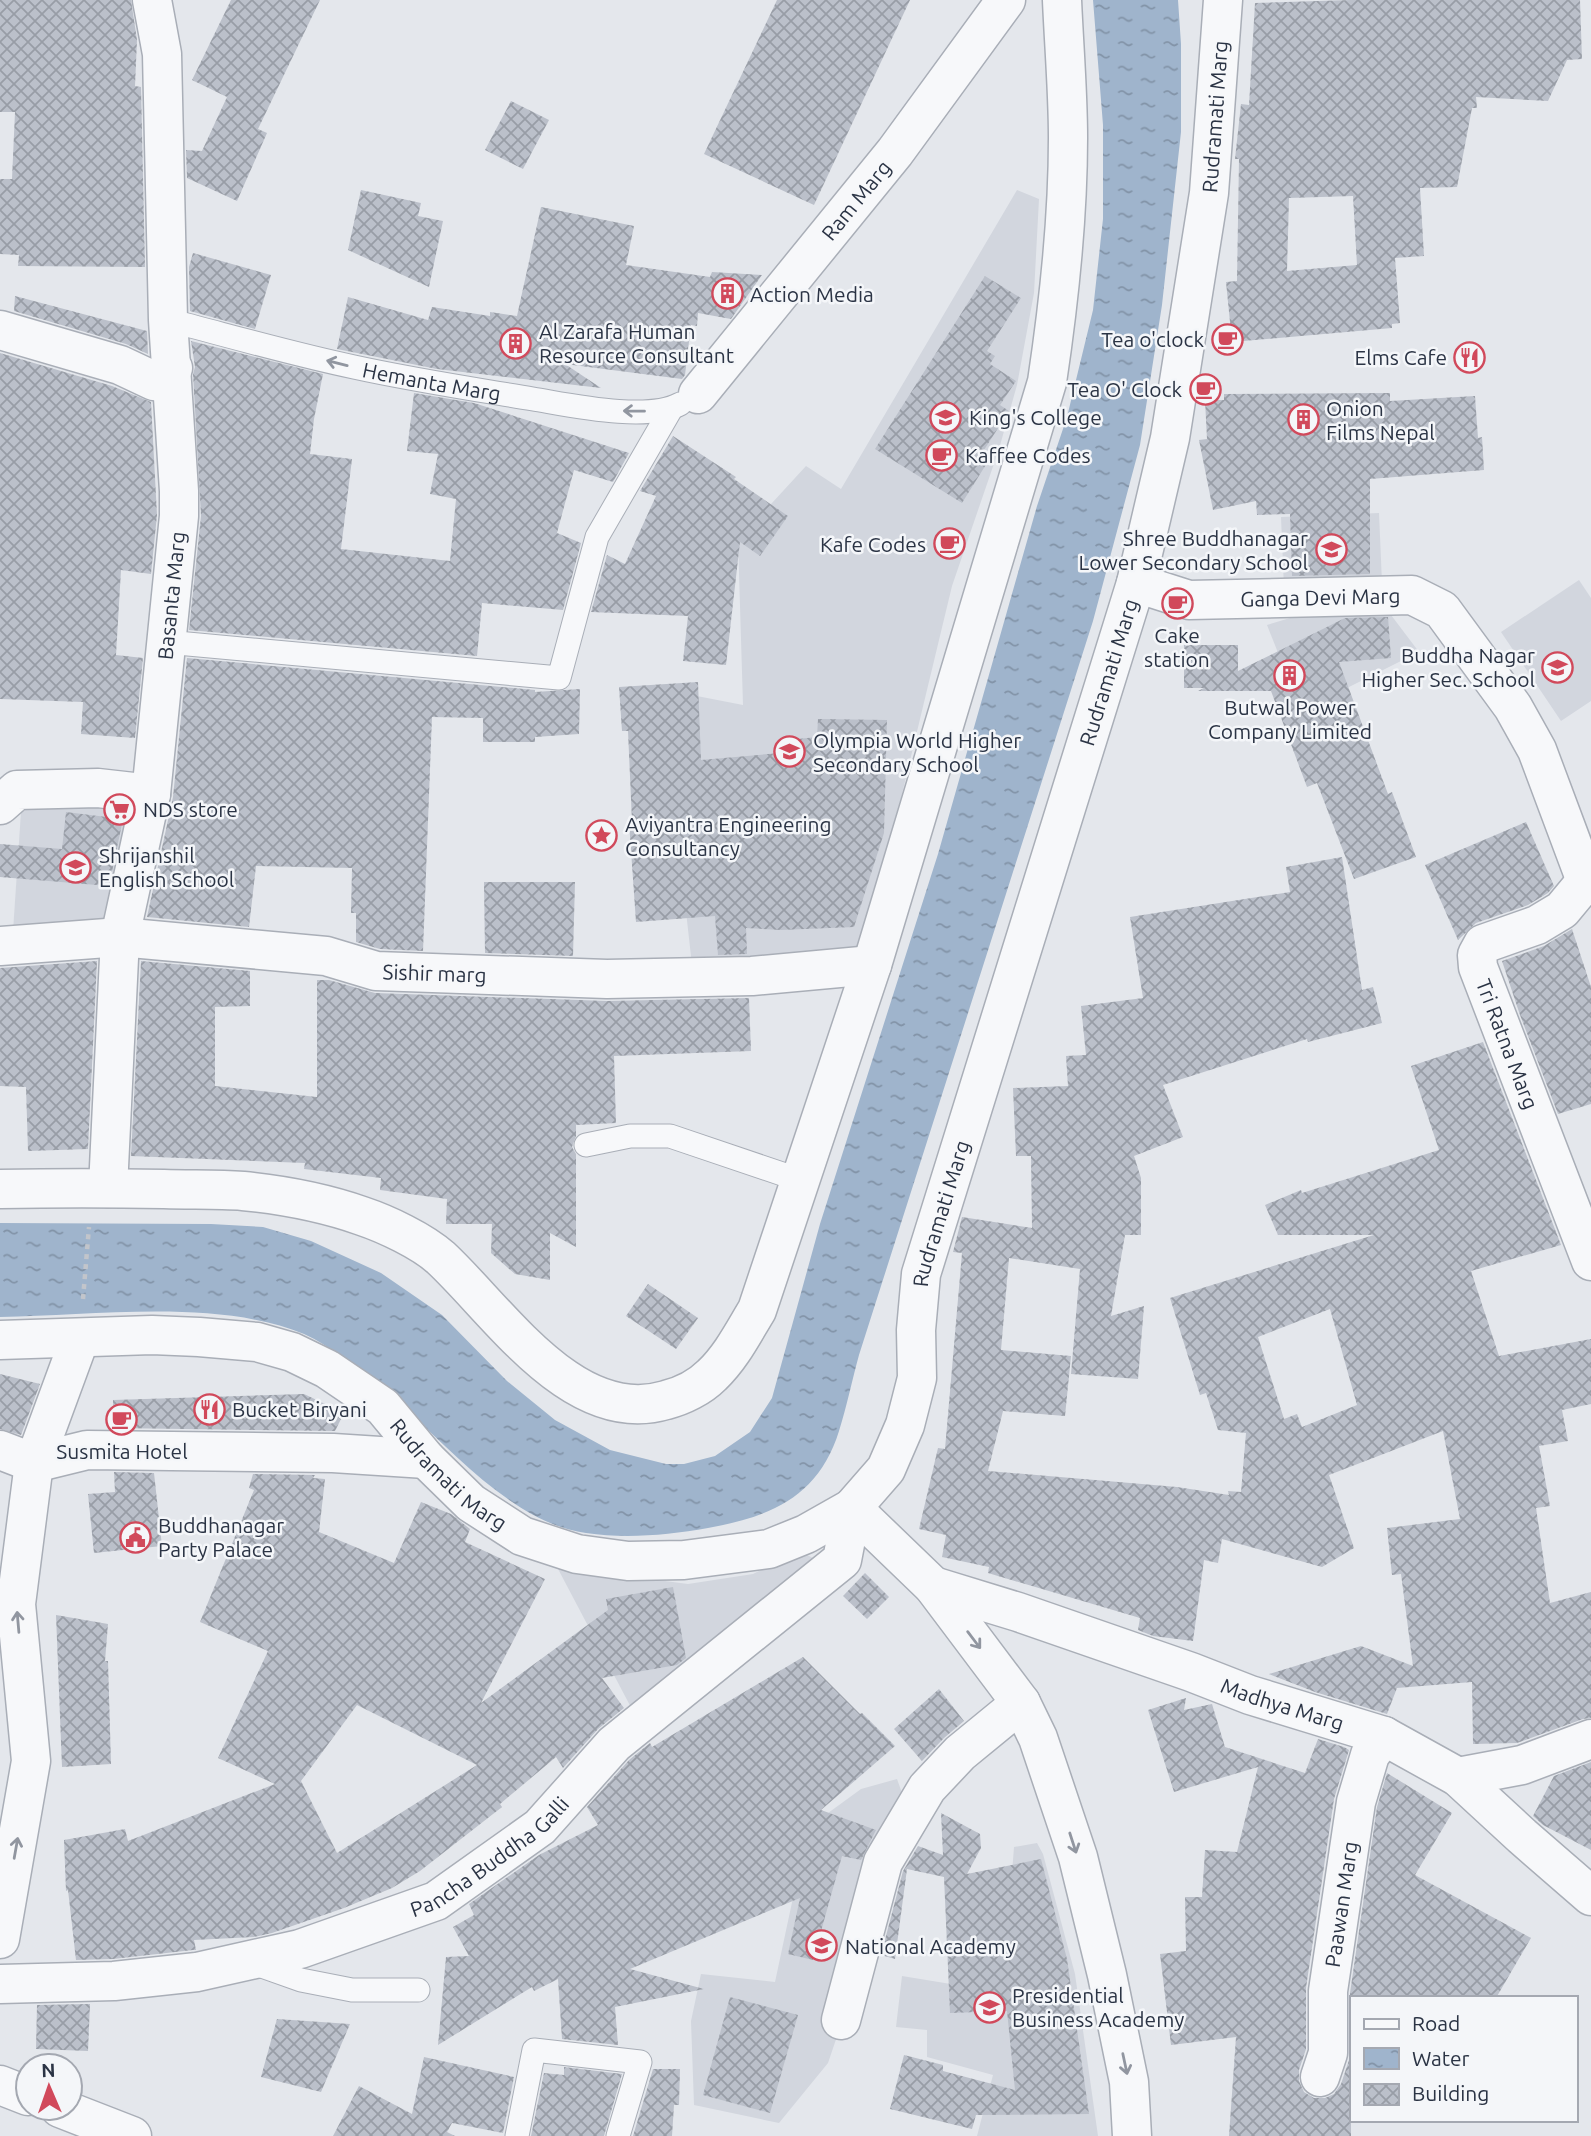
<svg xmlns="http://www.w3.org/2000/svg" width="1591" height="2136" font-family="Ubuntu,sans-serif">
  <defs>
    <pattern id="water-ripples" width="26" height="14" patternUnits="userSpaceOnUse" patternTransform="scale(1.75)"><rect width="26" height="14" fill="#9fb4cc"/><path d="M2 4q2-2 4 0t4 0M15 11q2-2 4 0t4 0" fill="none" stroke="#8293a7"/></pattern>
    <pattern id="building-cross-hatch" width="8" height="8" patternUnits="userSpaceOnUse" patternTransform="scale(1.75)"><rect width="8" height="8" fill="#bbc0ca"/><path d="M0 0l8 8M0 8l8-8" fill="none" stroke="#989da6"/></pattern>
  </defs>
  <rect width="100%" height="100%" fill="#e4e7ec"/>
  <g fill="#d2d6de">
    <polygon points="1017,190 1039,199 1034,293 1017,385 999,449 952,586 901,798 857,950 692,965 661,689 743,705 738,540 806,466 841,489"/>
    <polygon points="1379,513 1382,583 1284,588 1281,517"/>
    <polygon points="1579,580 1591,598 1591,701 1561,721 1501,632"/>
    <polygon points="1337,604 1385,607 1419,652 1301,711 1267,625"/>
    <polygon points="149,794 120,937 12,946 22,797"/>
    <polygon points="800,1551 820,1562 635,1715 557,1567 688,1584 753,1574"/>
    <polygon points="897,1779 911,1818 828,2063 779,2123 694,2105 691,2021 701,1974 775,1982 797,1879 824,1816 861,1789"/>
    <polygon points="1037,1843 1043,1854 1075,1974 1098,2136 977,2136 993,2075 927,2057 927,2030 896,2027 902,1976 963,1986 1012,1873 1014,1847"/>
  </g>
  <path fill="url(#water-ripples)" d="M1093,0h85l3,44v88l-19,173 -22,140 -47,176 -234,734c-7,25 -12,51 -20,76 -20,65 -68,86 -131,97 -40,7 -82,11 -122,5 -68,-9 -128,-76 -176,-120 -10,-10 -22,-18 -33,-27 -23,-18 -45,-40 -73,-52 -88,-36 -210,-18 -304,-17v-94l211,1 52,3 48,14 70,32 61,42 65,66 48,39 55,30 56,14h18l31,-8 35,-24 22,-34 48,-174 118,-370 99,-348 30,-89 26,-107 10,-91v-94z"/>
  <g fill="url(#building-cross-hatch)" fill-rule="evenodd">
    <polygon points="0,0 131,0 137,40 135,86 141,87 145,267 18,266 19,255 0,254 0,179 12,179 15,112 0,112"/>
    <polygon points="231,0 320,0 258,129 267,133 237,201 187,178 186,150 202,151 227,97 192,80"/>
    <polygon points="777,0 910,0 814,205 704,154"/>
    <path d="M1350,0h230l2,59 -15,1 -19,41 -72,-4 1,11h-5l-15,79 -37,1 4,68 -29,2 5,65 -8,1v4l-160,14 -6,-60 11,-1 2,-122h-4l6,-55 8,1 6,-102zM1353,196l4,69 -70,6 2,-73z"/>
    <polygon points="511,101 549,120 523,169 485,150"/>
    <polygon points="361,190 421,203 418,216 443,221 429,287 348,250"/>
    <polygon points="541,207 634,226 626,265 710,277 712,272 762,275 731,319 698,313 697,326 691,325 685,375 682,379 565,364 601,388 437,369 337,349 348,297 428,320 432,307 490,316 490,312 517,316"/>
    <polygon points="193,253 271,275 255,329 190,311 189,267"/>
    <polygon points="985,276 1021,298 987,351 995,356 990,364 1016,381 1000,405 1009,411 984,450 992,455 962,503 875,449"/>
    <polygon points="15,296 147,331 148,354 126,344 14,311"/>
    <polygon points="191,341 323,374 314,419 310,454 352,459 341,549 450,561 456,499 430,494 438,454 407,451 414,393 474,403 629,453 613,482 574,470 557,533 581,543 563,610 482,603 477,656 189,630 201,516 193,374 195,367"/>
    <polygon points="0,353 112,386 151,402 157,515 151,574 121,570 116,655 143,658 135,738 81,734 83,702 0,699"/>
    <polygon points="1390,393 1390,401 1475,396 1478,438 1482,437 1484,470 1370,479 1370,574 1292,576 1290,514 1257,515 1256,501 1213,510 1199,440 1207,439 1205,400 1224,400 1224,394"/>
    <polygon points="673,436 736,477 734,479 788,516 760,556 740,542 726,665 683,661 688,616 591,612 607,555 625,564 656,496 640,491"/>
    <polygon points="1388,617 1391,658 1339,662 1388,794 1392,792 1416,857 1354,879 1317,783 1307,787 1271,691 1198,691 1204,688 1184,688 1184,645 1238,645 1238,671 1345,618"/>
    <polygon points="187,658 535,690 535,692 580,689 579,734 535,737 535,742 483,742 483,718 432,717 423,951 380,949 356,942 356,913 351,913 352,868 256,866 249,927 147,917 173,797"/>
    <polygon points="698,682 701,760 780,753 778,741 817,737 818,719 887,720 884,833 854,927 781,930 746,928 747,954 718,955 715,916 636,922 629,822 632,822 628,731 622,731 619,687"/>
    <polygon points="66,812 123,819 109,886 0,877 0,844 62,849"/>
    <polygon points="1526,822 1554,886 1548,893 1528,905 1476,923 1458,940 1425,865"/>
    <path d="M1342,857l20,133 11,-3 9,36 -74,19 -1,-3 -144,46 20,52 -49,19 7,22v57h-16l-14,81 33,-10 -6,73 -67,-5 9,-105 -71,-11 -8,92 70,6 -6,60 -62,-5 -15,60 189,16 52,8 -1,-4 13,1 5,-59 -28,-3 -12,-37 -6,2 -30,-97 204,-63h-96l-13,-30 36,-15 1,3 137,-43 -28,-84 72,-24 78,203 -90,26 28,85 92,-17v65l-29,6 6,31 -29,5 11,60 -14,2 14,95 41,-11v126l-8,1 -66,24 -44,1 -1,-62 -75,6 -10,26 -72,-22 -46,-18 92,-28 52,20 -12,-92 -9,1 -5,-47 73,-9 -17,-88 -114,44 25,73 -32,19 -100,-28 -4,24 -14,-3 -11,81 -40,-5 -15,-6 2,-12 -152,-45 1,-6 -47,-10 4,-22 -27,-6 19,-81 7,1 17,-196 -9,-1 9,-35 70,11 -1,-72h-15l-3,-68 55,-2 -2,-30 20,-1 -5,-49 62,-8 -13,-81 160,-25 -4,-25zM1330,1309l27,96 -55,22 -5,-13 -13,5 -26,-82z"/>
    <polygon points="484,882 575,882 573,956 485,953"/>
    <polygon points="1572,929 1591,987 1591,1104 1558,1114 1520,1015 1502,961 1544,946"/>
    <polygon points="97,961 88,1149 28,1151 26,1087 0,1086 0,968"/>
    <polygon points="141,961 250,971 250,1006 215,1007 215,1086 317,1097 317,980 329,980 375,993 607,1001 749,998 751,1051 614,1056 616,1123 576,1125 576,1136 572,1147 576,1154 576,1247 550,1233 550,1280 515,1274 491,1253 492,1224 446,1224 447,1199 380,1190 381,1178 304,1169 305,1163 131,1156"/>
    <polygon points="648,1284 698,1318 676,1349 626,1316"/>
    <polygon points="0,1374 40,1384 21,1435 0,1429"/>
    <polygon points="304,1394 344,1413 335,1431 113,1428 113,1400"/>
    <polygon points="114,1472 154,1473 162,1546 94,1553 88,1494 115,1492"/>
    <path d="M253,1474l62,1 -2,3 12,1 -6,53 75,31 27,-61 30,12 19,15 -5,13 80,37 -64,124 127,-93 -2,-11 67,-12 13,71 -9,7 -75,13 22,30 -26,21 -35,39 -7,-11 -56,47 2,3 -82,64 -28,17 -48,20 -72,25 -18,4 -60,3 2,10h-3l-80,9 -37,1 -8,-70 -2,1 -2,-51 61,-11 3,12 147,-57 -57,-26 50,-107 -68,-29 54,-132 -5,-2zM357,1705l120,60 -140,88 -36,-72z"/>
    <polygon points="865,1573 889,1597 867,1619 843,1596"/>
    <polygon points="56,1615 108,1624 105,1661 108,1661 111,1764 62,1767"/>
    <polygon points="803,1657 860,1714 862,1713 895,1746 821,1810 876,1830 861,1860 842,1856 813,1960 788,1954 800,1898 630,1969 704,1989 615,2007 618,2045 562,2039 558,1979 534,1991 532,1987 438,2045 446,1957 469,1956 453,1927 474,1915 469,1904 539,1855 598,1825 587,1807 629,1760 650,1743 652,1747"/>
    <polygon points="939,1689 964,1721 944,1738 922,1761 894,1729"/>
    <polygon points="1186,1698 1184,1710 1212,1704 1225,1747 1305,1773 1318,1739 1344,1747 1349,1750 1334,1799 1306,1988 1306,2049 1299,2070 1299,2081 1304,2092 1314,2098 1325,2098 1334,2094 1341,2084 1349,2060 1350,1993 1377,1807 1387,1773 1452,1813 1415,1875 1531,1938 1496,1998 1351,1998 1351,2136 1229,2136 1236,2037 1171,2045 1160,1954 1186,1951 1185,1897 1202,1897 1205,1850 1237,1852 1258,1767 1174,1792 1148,1710"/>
    <polygon points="1591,1762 1591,1850 1543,1825 1533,1816 1554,1776"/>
    <polygon points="941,1813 980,1834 981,1848 967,1874 1041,1859 1067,1959 1089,2114 976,2115 972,2129 890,2109 904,2055 943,2065 943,2071 1015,2090 1007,2011 950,2013 944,1877 907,1869 895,1959 881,1955 903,1871 918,1846 943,1855"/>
    <polygon points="730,1997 798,2015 770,2113 703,2095"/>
    <polygon points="90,2004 88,2051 36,2049 37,2005"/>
    <polygon points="277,2019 350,2024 321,2092 261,2077"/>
    <polygon points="424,2057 514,2077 503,2133 452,2123 447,2132 455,2136 333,2136 359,2086 412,2114"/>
    <polygon points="564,2067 622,2074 604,2136 531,2136 544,2073 564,2075"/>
    <polygon points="653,2069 680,2069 679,2105 674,2105 672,2136 633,2136"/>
  </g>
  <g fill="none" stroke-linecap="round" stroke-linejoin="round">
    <defs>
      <g id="service">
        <path id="s1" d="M168,320c62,16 124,34 186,47 59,13 119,22 179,32 37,6 114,23 147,5"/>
        <polyline points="166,642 559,678 597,537 671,409"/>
        <polyline points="586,1145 630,1136 670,1136 800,1180"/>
        <polyline points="253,1963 301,1980 352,1990 418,1990"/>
        <polyline points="517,2136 534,2050 640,2062 618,2136"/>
      </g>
      <g id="minor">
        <polyline points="0,330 120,365 154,381 173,368"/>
        <path id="s2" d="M698,394l197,-242 111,-152"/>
        <path id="s3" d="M1136,583l53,17 223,-5 30,15 71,97 24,43 49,131 5,-1"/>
        <polyline points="0,805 17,790 98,788 151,794"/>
        <path id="s4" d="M1586,881l-24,29 -25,15 -54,19 -6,11 1,12 113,294"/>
        <path id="s5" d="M0,946l120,-9 206,19 50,15 231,8 145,-3 120,-11"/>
        <path id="s6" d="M108,1188l12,-251 31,-143 28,-278v-25l-11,-171 -6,-266 -10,-54"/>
        <path d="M0,1189c55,-1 109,-1 164,0 26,1 53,0 79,2 40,4 82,12 119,25 24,8 60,25 79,42 58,54 133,170 225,142 16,-4 34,-13 46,-25 19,-18 31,-42 45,-65l115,-345 175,-583c12,-80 21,-162 21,-244 0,-46 -4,-92 -6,-138"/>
        <polyline points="0,1450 34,1463 87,1450 333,1453 426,1459"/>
        <path id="s7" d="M933,1586l85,26 173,60 59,23 134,41 74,41 64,59 69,60"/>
        <polyline points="1458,1777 1522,1765 1591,1739"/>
        <polyline points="0,1939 31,1761 16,1604 34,1463 80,1338"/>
        <path id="s8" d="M0,1984l114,-3 83,-9 103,-23 136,-48 104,-74 74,-83 228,-184 10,-52"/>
        <polyline points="841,2020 883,1862 927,1788 960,1753 1021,1703"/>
        <path id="s9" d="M1320,2077l8,-24v-62l28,-189 14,-47 14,-19"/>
      </g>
      <g id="tertiary">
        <path id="s10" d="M0,1340l152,-5 47,2 58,5 35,10 35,17 56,38 43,52 45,44 51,33 55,18 51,7 56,-1 85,-11 37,-15 46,-26 34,-39 19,-44 12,-47 -1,-48 5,-56 215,-691 34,-145 39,-245 14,-193"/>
        <polyline points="852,1508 933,1586 1021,1703 1038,1738 1078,1857 1107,1975 1129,2082 1132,2136"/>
        <polyline points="0,2085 28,2096"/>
        <polyline points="60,2108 132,2136"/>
      </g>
    </defs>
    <use href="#service" stroke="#a9aeb7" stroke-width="25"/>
    <use href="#minor" stroke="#a9aeb7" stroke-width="41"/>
    <use href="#tertiary" stroke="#a9aeb7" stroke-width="41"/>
    <polyline stroke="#c2c5cb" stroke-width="4.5" stroke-dasharray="5 5" stroke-linecap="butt" points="83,1299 89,1227"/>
    <use href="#service" stroke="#f7f8fa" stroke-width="23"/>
    <use href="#minor" stroke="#f7f8fa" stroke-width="38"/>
    <use href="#tertiary" stroke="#f7f8fa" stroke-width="38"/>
  </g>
  <defs><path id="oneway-shaft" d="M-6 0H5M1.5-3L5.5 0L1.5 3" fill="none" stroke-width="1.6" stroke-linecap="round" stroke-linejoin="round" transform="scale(1.75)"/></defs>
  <g stroke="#9196a0">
    <use href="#oneway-shaft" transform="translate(337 363) rotate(-166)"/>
    <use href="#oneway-shaft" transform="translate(634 411) rotate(-179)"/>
    <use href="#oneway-shaft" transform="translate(18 1622) rotate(-95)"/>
    <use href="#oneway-shaft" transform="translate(974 1640) rotate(53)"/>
    <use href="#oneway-shaft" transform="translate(1073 1843) rotate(72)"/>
    <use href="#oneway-shaft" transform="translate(16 1848) rotate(-80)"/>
    <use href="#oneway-shaft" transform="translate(1125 2064) rotate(78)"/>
  </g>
  <defs>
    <symbol id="building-ring" viewBox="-11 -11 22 22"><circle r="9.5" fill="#f4f6f9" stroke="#d1495b" stroke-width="1.5"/><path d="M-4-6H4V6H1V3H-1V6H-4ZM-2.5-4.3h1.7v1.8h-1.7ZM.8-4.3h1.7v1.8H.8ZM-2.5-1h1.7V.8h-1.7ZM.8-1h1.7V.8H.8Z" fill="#d1495b"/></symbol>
    <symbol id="cafe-ring" viewBox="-11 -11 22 22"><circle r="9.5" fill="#f4f6f9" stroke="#d1495b" stroke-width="1.5"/><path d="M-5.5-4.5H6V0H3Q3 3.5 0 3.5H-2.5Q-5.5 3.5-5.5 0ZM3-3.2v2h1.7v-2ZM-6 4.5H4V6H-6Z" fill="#d1495b"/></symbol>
    <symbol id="restaurant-ring" viewBox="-11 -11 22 22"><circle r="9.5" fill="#f4f6f9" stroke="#d1495b" stroke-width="1.5"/><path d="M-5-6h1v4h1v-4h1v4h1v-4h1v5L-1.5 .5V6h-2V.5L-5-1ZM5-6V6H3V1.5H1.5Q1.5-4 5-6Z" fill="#d1495b"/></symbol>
    <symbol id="university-ring" viewBox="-11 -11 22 22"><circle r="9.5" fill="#f4f6f9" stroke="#d1495b" stroke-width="1.5"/><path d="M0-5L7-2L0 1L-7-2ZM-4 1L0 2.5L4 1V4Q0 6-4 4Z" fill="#d1495b"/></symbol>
    <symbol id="school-ring" viewBox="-11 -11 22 22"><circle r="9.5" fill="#f4f6f9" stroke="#d1495b" stroke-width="1.5"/><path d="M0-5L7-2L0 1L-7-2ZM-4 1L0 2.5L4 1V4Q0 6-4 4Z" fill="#d1495b"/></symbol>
    <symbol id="supermarket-ring" viewBox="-11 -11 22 22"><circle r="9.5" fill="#f4f6f9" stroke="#d1495b" stroke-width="1.5"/><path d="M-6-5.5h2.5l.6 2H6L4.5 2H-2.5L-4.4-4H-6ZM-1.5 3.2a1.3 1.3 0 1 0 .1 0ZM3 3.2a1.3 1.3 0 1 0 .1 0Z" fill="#d1495b"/></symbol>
    <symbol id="sight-ring" viewBox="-11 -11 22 22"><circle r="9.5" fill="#f4f6f9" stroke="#d1495b" stroke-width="1.5"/><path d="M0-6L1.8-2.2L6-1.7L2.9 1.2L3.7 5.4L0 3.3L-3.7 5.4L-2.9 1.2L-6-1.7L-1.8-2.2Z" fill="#d1495b"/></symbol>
    <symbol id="civic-ring" viewBox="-11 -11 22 22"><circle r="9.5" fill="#f4f6f9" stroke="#d1495b" stroke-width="1.5"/><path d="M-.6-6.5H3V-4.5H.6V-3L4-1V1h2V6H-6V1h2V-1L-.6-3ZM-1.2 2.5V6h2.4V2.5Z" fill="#d1495b"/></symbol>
  </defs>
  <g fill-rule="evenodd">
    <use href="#building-ring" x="710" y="276" width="35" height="35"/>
    <use href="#cafe-ring" x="1210" y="322" width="35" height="35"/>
    <use href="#building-ring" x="498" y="326" width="35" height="35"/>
    <use href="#restaurant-ring" x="1452" y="340" width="35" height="35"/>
    <use href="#cafe-ring" x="1188" y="372" width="35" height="35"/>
    <use href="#university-ring" x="928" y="400" width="35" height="35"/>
    <use href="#building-ring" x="1286" y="402" width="35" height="35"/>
    <use href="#cafe-ring" x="924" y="438" width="35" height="35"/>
    <use href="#cafe-ring" x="932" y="526" width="35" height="35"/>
    <use href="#school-ring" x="1314" y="532" width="35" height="35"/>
    <use href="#cafe-ring" x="1160" y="586" width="35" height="35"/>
    <use href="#school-ring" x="1540" y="650" width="35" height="35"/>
    <use href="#building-ring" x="1272" y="658" width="35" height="35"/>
    <use href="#school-ring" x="772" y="734" width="35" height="35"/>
    <use href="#supermarket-ring" x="102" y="792" width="35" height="35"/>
    <use href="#sight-ring" x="584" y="818" width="35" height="35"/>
    <use href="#school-ring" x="58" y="850" width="35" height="35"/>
    <use href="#restaurant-ring" x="192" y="1392" width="35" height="35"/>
    <use href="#cafe-ring" x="104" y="1402" width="35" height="35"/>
    <use href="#civic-ring" x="118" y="1520" width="35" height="35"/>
    <use href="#school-ring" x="804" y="1928" width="35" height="35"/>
    <use href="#university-ring" x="972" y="1990" width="35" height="35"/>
  </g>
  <g text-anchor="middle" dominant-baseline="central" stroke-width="5" stroke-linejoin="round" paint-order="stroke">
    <g font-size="21" fill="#2b3445" stroke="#f4f6f9">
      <text stroke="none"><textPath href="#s10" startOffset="2385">Rudramati Marg</textPath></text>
      <text stroke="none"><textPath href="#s2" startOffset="250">Ram Marg</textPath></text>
      <text stroke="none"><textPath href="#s1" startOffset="271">Hemanta Marg</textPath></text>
      <text stroke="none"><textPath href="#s6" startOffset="597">Basanta Marg</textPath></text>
      <text stroke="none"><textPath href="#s3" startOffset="187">Ganga Devi Marg</textPath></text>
      <text stroke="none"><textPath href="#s10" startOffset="1818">Rudramati Marg</textPath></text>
      <text stroke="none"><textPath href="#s5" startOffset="438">Sishir marg</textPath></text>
      <text stroke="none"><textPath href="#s4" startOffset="231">Tri Ratna Marg</textPath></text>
      <text stroke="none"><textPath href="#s10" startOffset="1251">Rudramati Marg</textPath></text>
      <text stroke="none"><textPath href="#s10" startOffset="495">Rudramati Marg</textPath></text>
      <text stroke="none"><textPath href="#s7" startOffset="369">Madhya Marg</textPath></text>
      <text stroke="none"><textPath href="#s8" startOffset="516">Pancha Buddha Galli</textPath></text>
      <text stroke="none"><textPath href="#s9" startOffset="175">Paawan Marg</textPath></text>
    </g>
    <g font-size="21" fill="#2b3445" stroke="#f4f6f9" text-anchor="start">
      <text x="750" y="294">Action Media</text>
      <text x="539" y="331">Al Zarafa Human<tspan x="539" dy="24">Resource Consultant</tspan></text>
      <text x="1204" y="339" text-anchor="end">Tea o'clock</text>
      <text x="1447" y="357" text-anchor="end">Elms Cafe</text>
      <text x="1182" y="389" text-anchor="end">Tea O' Clock</text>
      <text x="1326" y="408">Onion<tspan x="1326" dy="24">Films Nepal</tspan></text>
      <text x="969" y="417">King's College</text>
      <text x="965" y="455">Kaffee Codes</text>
      <text x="1308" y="538" text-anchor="end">Shree Buddhanagar<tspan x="1308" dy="24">Lower Secondary School</tspan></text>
      <text x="926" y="544" text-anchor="end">Kafe Codes</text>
      <text x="1177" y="635" text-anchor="middle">Cake<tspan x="1177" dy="24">station</tspan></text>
      <text x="1535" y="655" text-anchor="end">Buddha Nagar<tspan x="1535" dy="24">Higher Sec. School</tspan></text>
      <text x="1290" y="707" text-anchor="middle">Butwal Power<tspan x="1290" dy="24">Company Limited</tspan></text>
      <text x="813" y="740">Olympia World Higher<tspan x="813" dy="24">Secondary School</tspan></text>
      <text x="143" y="809">NDS store</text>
      <text x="625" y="824">Aviyantra Engineering<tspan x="625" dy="24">Consultancy</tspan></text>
      <text x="99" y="855">Shrijanshil<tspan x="99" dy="24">English School</tspan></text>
      <text x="232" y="1409">Bucket Biryani</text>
      <text x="122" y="1451" text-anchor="middle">Susmita Hotel</text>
      <text x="158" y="1525">Buddhanagar<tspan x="158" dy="24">Party Palace</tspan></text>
      <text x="845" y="1946">National Academy</text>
      <text x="1012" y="1995">Presidential<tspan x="1012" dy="24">Business Academy</tspan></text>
    </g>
  </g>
  <rect x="1350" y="1996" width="228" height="126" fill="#f4f6f9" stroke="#a4a8b1" stroke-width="2"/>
  <rect x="1364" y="2019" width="35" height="10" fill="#f7f8fa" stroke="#a4a8b1" stroke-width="2"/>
  <text x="1412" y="2031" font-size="21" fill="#2b3445">Road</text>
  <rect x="1364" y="2048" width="35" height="21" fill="url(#water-ripples)" stroke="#a4a8b1" stroke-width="2"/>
  <text x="1412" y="2066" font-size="21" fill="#2b3445">Water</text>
  <rect x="1364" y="2084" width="35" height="21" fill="url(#building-cross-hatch)" stroke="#a4a8b1" stroke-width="2"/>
  <text x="1412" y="2101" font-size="21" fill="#2b3445">Building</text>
  <g transform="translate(49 2087) rotate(358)"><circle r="33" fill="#f4f6f9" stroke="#a4a8b1" stroke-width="2"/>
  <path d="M0-5L12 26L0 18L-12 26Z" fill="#d1495b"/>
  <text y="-10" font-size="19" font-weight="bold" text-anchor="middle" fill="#2b3445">N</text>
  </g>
</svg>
